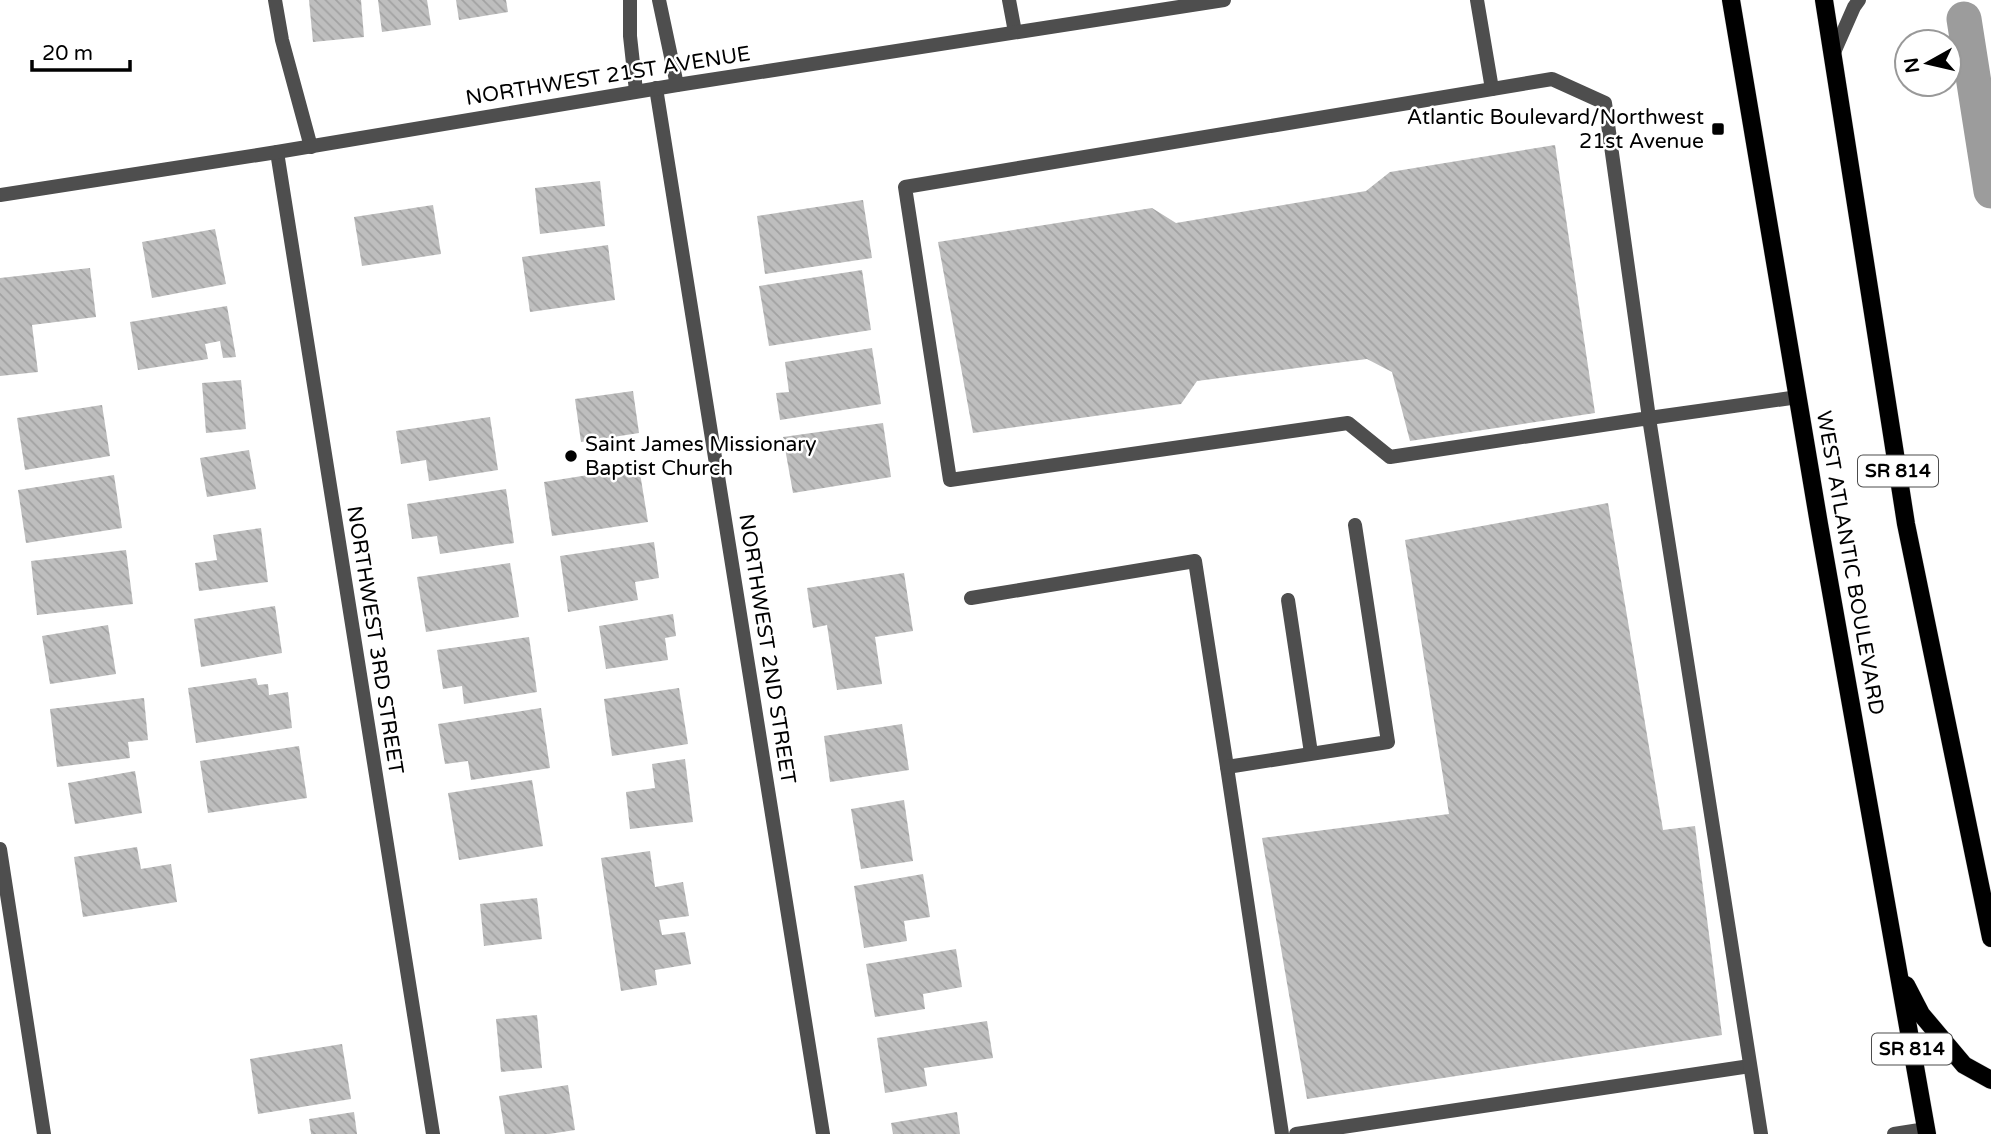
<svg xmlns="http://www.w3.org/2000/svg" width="1991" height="1134" font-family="'Varela Round',sans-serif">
  <defs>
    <pattern id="building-back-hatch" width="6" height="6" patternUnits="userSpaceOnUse" patternTransform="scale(1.75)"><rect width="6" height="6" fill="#bebebe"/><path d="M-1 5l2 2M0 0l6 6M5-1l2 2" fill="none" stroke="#a2a2a2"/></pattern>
  </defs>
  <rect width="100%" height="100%" fill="#fff"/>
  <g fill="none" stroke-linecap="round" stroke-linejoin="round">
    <polyline stroke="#9c9c9c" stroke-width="35" points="1964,19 1991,191"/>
  </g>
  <g fill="url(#building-back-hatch)">
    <polygon points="309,0 361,0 364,37 313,42"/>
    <polygon points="378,0 427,0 431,25 382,32"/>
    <polygon points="456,0 506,0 508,12 459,20"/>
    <polygon points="1555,145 1595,413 1410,441 1392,372 1367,359 1197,381 1181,404 973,433 938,242 1152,208 1176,223 1366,191 1390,172"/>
    <polygon points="600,181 605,226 540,234 535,188"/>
    <polygon points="863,200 872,258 765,274 757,216"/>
    <polygon points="433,205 441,254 362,266 354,217"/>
    <polygon points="215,229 226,284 152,298 142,242"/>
    <polygon points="608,245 615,300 530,312 522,257"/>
    <polygon points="90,268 96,317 32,325 38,372 0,376 0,278"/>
    <polygon points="862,270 871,330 769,346 759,286"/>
    <polygon points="227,306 236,357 223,358 220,341 205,344 208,359 138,370 130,322"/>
    <polygon points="872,348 881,404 780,420 776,393 789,392 785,362"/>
    <polygon points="241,380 246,429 206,433 202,383"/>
    <polygon points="633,391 639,433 581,442 575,399"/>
    <polygon points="102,405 110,456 25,470 17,418"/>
    <polygon points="490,417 498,470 429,481 426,460 401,464 396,431"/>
    <polygon points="883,423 891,477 793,493 783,437"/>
    <polygon points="249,450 256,489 207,497 200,458"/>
    <polygon points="639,467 648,522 552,536 544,482"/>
    <polygon points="114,475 122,528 26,543 18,490"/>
    <polygon points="506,489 514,543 440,554 437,536 412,539 407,504"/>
    <polygon points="1608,503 1663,830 1695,826 1722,1035 1307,1099 1262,838 1449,814 1405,540"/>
    <polygon points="261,528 268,582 199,591 195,563 217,560 213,535"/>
    <polygon points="654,542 659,578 635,582 638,600 568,612 560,556"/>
    <polygon points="126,550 133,604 37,615 31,561"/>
    <polygon points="510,563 519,617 426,632 417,577"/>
    <polygon points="904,573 913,631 875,637 882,684 837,690 827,625 813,628 807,588"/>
    <polygon points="275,606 282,653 201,667 194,619"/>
    <polygon points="673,614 676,636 665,638 668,660 606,669 599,626"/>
    <polygon points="108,625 116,674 50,684 42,636"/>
    <polygon points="529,637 537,692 464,704 462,686 443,689 437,650"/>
    <polygon points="256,678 258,685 268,684 269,695 288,692 292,728 196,743 188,688"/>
    <polygon points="679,688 688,744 612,756 604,699"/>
    <polygon points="144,698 148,740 128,742 130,758 57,767 50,709"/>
    <polygon points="541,708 550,768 471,780 468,761 445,764 438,724"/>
    <polygon points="902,724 909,770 830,782 824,736"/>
    <polygon points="299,746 307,798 208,813 200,761"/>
    <polygon points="685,759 693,822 630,829 626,792 655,788 652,764"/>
    <polygon points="135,771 142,813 75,824 68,783"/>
    <polygon points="532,780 543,846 459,860 448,793"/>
    <polygon points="904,800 913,861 861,869 851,809"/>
    <polygon points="137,847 141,869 171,864 177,902 83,917 74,857"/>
    <polygon points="650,851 655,887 683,882 689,916 659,920 662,935 685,932 691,964 655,970 657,985 621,991 601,858"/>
    <polygon points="923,874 930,917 904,921 907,941 864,948 854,886"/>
    <polygon points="537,898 542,939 484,946 480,904"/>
    <polygon points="956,949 962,987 923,994 925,1009 875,1017 866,964"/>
    <polygon points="537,1015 542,1068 501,1072 496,1019"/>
    <polygon points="987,1021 993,1058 924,1068 927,1086 885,1093 877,1038"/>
    <polygon points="342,1044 351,1099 258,1114 250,1059"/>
    <polygon points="568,1085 575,1130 549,1134 505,1134 499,1096"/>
    <polygon points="354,1112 357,1134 311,1134 309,1119"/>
    <polygon points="957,1112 960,1134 893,1134 891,1123"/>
  </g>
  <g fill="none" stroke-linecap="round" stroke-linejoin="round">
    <defs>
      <g id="primary">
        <polyline points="1731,0 1819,524 1927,1134"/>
        <polyline points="1824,0 1906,524 1991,938"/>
        <polyline points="1906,985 1921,1014 1964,1065 1991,1080"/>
      </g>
    </defs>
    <use href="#primary" stroke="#dbdbdb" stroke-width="19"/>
    <g stroke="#4e4e4e" stroke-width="14">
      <polyline points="275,0 282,40 311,147"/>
      <polyline points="630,0 630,36 636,91"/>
      <polyline points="659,0 677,85"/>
      <polyline points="1009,0 1015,32"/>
      <polyline points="1477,0 1492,89"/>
      <polyline points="1832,57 1854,7 1859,0"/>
      <polyline points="971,598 1195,561 1227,767 1282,1134"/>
      <polyline points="1288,600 1311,753"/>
      <polyline points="1227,767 1388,742 1355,525"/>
      <polyline points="1296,1134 1750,1066"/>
      <polyline points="1761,1134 1649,418 1390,457 1348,423 950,480 905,187 1552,79 1605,103 1649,418 1798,397"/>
    </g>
    <g stroke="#4e4e4e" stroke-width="14">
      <polyline points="656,88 823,1134"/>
      <polyline points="277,152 433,1134"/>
      <polyline points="0,195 277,152 677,85 1224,0"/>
      <polyline points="0,849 44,1134"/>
      <polyline points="1894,1134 1926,1129"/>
    </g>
    <use href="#primary" stroke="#000" stroke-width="18"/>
  </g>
  <g fill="#000" stroke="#fff" stroke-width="2.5">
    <rect x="1711" y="122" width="14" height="14" rx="3.5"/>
    <circle cx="571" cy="456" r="7"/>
  </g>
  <g text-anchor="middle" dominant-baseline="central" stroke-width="5" stroke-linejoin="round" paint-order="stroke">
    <g fill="#fff" stroke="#4c4c4c" stroke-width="2">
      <rect x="1858" y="455.5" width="80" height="31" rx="5"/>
      <rect x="1872" y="1033.5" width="80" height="31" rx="5"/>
    </g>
    <g font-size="19" font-weight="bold" fill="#000">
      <text x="1898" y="471">SR 814</text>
      <text x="1912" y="1049">SR 814</text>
    </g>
    <g font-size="21" fill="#000" stroke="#fff">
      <text transform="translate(608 76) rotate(-9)">NORTHWEST 21ST AVENUE</text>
      <text transform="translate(1850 563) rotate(80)">WEST ATLANTIC BOULEVARD</text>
      <text transform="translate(375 640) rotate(81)">NORTHWEST 3RD STREET</text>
      <text transform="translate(767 649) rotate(81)">NORTHWEST 2ND STREET</text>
    </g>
    <g font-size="21" fill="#000" stroke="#fff" text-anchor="end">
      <text x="1704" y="117">Atlantic Boulevard/Northwest<tspan x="1704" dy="24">21st Avenue</tspan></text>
      <text x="585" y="444" text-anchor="start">Saint James Missionary<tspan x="585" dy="24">Baptist Church</tspan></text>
    </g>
  </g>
  <g transform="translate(1928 63) rotate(262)"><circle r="33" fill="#ffffff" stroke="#999999" stroke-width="2"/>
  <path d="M0-5L12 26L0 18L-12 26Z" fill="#000000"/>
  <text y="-10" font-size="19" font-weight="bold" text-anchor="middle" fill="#000000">N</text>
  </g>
  <path d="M32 60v10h98v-10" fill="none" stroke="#000000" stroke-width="3.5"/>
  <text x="42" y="60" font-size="21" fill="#000000" stroke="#ffffff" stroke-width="5" paint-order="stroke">20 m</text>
</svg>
